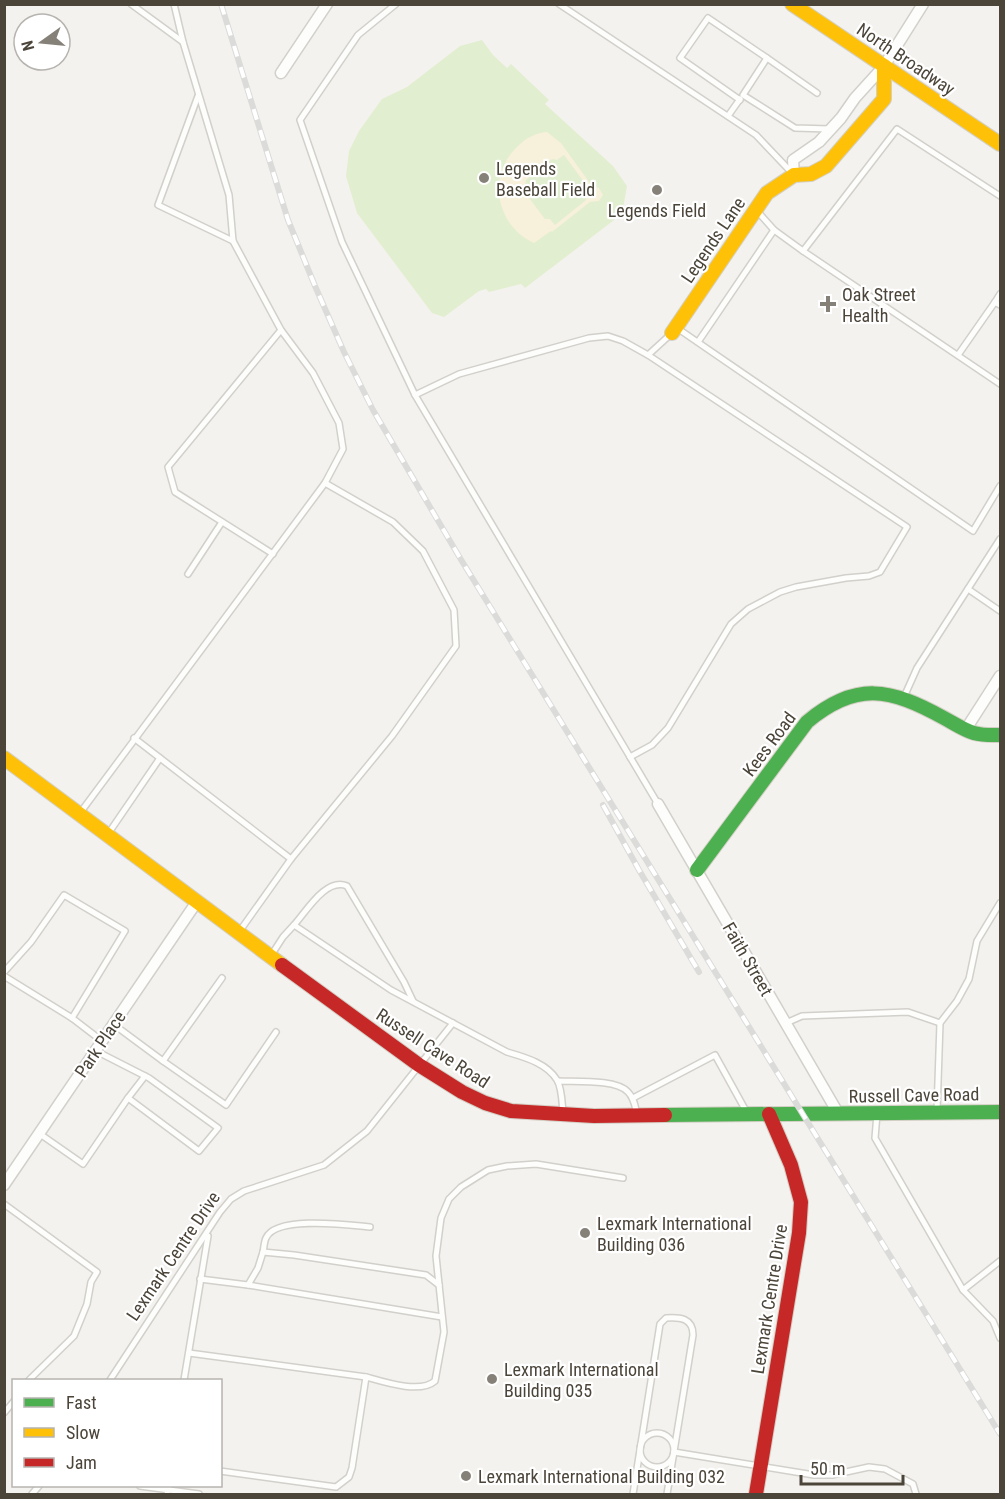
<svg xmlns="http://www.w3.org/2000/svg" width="1005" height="1499" font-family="'Roboto Condensed',sans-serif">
  <rect width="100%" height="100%" fill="#f4f2ee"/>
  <polygon fill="#e1eecf" points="482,40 493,55 507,68 511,64 549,100 545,104 613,166 627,186 622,214 525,288 521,284 489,292 486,289 479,291 444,317 432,313 357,213 346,176 349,151 359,131 382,99 407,87 460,46"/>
  <path fill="#f7f0da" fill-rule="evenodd" d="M547,132l14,11 31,43 7,2 4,7 -4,6 -9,1 -38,30 -1,-1 -17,12c-38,-17 -48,-68 -16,-97 8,-8 17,-13 29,-14zM564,155l23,31 -1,14 -31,25 -5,-6h-5l-21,-28 2,-11 26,-21 5,1z"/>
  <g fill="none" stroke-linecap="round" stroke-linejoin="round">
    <defs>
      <g id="lane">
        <polyline points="174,4 183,42"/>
        <polyline points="396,4 358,35 300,120 342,242 415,395"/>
        <polyline points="559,4 756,135 793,174"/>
        <polyline points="817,93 767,58 743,95 795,128 830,129"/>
        <polyline points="198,96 158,205 233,241"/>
        <polyline points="740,100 680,58 708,18 767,58"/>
        <polyline points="728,116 740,99"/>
        <polyline points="774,230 803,251 897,129 1000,196"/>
        <polyline points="803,251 1000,384"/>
        <polyline points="1000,294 995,302 1000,305"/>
        <polyline points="677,328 973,531 1000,486"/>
        <polyline points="698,342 774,230 758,212"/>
        <polyline points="958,355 995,302"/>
        <polyline points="273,554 175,492 168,467 281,330"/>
        <polyline points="188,574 222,522"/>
        <polyline points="968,589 1000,611"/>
        <polyline points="904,697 917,668 1000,539"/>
        <polyline points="134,738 291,859"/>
        <polyline points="630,757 652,745 668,728 731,624 748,609 780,592 796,587 846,578 869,576 880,572 907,527 648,355"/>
        <polyline points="658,804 415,395 459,374 589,338 608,336 623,341 648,355 671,334"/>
        <polyline points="80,813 325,483 343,449 339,423 313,373 281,330 233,241 229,195 183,42 131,4"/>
        <polyline points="108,834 160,758"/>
        <path d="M294,925c12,-13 32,-48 53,-39l57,96 9,19"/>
        <polyline points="239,932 291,859 392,736 456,646 454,610 423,551 393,522 325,483"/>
        <path d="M272,954l11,-17 11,-12 97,65 116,62c17,5 40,11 50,28 5,8 5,23 6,33"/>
        <polyline points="4,972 31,942 64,895 125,931 72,1018 102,1041"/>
        <polyline points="4,976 72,1018"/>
        <polyline points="786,1023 802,1016 908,1012 940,1023"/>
        <polyline points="113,1024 163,1061 222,978"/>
        <polyline points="96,1051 149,1078 218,1128 199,1151 128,1098"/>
        <polyline points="163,1061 226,1105 276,1032"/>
        <path d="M558,1081c18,1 58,-2 70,11 6,6 7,14 9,22"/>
        <polyline points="633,1098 715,1055 746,1111"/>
        <polyline points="937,1111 940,1023 957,1001 969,979 977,941 1000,903"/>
        <polyline points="877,1114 875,1138 963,1290 1000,1261"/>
        <polyline points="40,1134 83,1164 128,1098 145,1076"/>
        <polyline points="4,1204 97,1272 91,1282 87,1304 74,1336 29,1380"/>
        <path d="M263,1252c1,-4 1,-10 3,-14 10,-23 83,-13 104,-11"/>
        <polyline points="200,1279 248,1285 258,1268 263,1252 294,1255 426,1275 439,1285"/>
        <polyline points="248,1285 442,1317"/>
        <polyline points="963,1290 993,1321 1000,1338"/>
        <polyline points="189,1353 366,1377"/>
        <polyline points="110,1380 220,1212 231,1199 244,1191 324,1165 367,1131 453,1023"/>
        <polyline points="184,1380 208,1236"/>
        <polyline points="4,1413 14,1401"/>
        <circle cx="657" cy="1450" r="17"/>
        <polyline points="674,1452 814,1475 832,1475 869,1467 885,1469 913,1484 916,1494"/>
        <path d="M220,1471l116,16 13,-10 3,-9 14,-91c18,5 54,17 69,4l9,-49 -8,-76 5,-38 8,-19 12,-12 27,-17 19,-4 29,-2 87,14"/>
        <polyline points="140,1486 199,1494"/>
        <polyline points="32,1494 39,1486"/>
        <polyline points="167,1494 169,1486"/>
        <path d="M633,1494l27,-170 6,-6c14,-1 27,0 27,17l-26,159"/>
      </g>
      <g id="street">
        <polyline points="281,73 327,4"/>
        <polyline points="794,175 793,160 819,142 841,118 855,98 884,66 923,4"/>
        <polyline points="966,729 1000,676"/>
        <polyline points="658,804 838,1113"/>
        <polyline points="4,1185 196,903"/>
      </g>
      <g id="fast">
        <path d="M697,870l110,-148c49,-41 83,-34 137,-4 24,13 27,18 56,17"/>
        <polyline points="665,1115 1000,1112"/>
      </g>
      <g id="slow">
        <polyline points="792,4 1000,144"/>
        <polyline points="672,333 767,193 794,175 811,174 826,166 884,99 884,66"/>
        <polyline points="4,758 282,965"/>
      </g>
      <g id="jam">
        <polyline points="282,965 419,1065 462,1092 485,1103 511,1111 594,1116 665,1115"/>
        <polyline points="756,1494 799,1233 801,1202 791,1165 769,1114"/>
      </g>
    </defs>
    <use href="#lane" stroke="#d2d0cb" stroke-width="8"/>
    <use href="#street" stroke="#d2d0cb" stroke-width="13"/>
    <use href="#fast" stroke="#d3cfc5" stroke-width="16"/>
    <use href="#slow" stroke="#d3cfc5" stroke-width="16"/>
    <use href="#jam" stroke="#d3cfc5" stroke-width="16"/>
    <use href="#lane" stroke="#fdfdfc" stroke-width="5"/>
    <use href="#street" stroke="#fdfdfc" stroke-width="10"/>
    <use href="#fast" stroke="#4caf50" stroke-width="14"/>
    <use href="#slow" stroke="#ffc107" stroke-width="14"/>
    <use href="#jam" stroke="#c62828" stroke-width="14"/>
    <defs>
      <g id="rail">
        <polyline points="221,4 288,220 315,286 344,352 373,410 460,558 1000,1434"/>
        <polyline points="603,805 639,870 699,972"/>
      </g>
    </defs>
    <use href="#rail" stroke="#dbdbda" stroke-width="6"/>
    <use href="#rail" stroke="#fff" stroke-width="4" stroke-dasharray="11" stroke-linecap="butt"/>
  </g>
  <g fill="#868178" stroke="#fff" stroke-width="2">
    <circle cx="484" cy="178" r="6"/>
    <circle cx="657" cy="190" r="6"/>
    <path d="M825 295h6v6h6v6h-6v6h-6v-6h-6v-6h6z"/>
    <circle cx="585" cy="1233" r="6"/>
    <circle cx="492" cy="1379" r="6"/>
    <circle cx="466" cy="1476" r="6"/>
  </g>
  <g text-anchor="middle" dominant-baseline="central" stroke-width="4.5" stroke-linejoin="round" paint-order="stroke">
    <g font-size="18" fill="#4b4439" stroke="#fff">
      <text transform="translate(906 59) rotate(34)">North Broadway</text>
      <text transform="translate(713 240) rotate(-56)">Legends Lane</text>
      <text transform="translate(769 744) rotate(-53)">Kees Road</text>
      <text transform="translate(748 959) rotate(60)">Faith Street</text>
      <text transform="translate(100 1044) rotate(-56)">Park Place</text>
      <text transform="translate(433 1048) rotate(33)">Russell Cave Road</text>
      <text transform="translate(914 1095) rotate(-1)">Russell Cave Road</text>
      <text transform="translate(173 1256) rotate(-56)">Lexmark Centre Drive</text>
      <text transform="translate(769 1299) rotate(-81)">Lexmark Centre Drive</text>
    </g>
    <g font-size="18" fill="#4b4439" stroke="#fff" text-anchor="start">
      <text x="496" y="168">Legends<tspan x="496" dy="21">Baseball Field</tspan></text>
      <text x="657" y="210" text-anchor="middle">Legends Field</text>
      <text x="842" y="294">Oak Street<tspan x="842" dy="21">Health</tspan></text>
      <text x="597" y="1223">Lexmark International<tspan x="597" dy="21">Building 036</tspan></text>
      <text x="504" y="1369">Lexmark International<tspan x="504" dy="21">Building 035</tspan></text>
      <text x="478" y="1476">Lexmark International Building 032</text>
    </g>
  </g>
  <rect width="1005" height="1499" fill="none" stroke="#4b4439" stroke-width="12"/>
  <rect x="12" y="1379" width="210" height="108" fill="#ffffff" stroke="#b7b4b0" stroke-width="1.5"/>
  <rect x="24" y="1398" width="30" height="9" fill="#4caf50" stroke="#b7b4b0" stroke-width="1.5"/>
  <text x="66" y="1409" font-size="18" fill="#4b4439">Fast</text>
  <rect x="24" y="1428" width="30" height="9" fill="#ffc107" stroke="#b7b4b0" stroke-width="1.5"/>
  <text x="66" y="1439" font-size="18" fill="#4b4439">Slow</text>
  <rect x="24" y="1458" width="30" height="9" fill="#c62828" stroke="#b7b4b0" stroke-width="1.5"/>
  <text x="66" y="1469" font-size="18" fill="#4b4439">Jam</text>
  <g transform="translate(42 42) rotate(255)"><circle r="28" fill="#ffffff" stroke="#b7b4b0" stroke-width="1.5"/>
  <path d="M0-4.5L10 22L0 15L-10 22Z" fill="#868178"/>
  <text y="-9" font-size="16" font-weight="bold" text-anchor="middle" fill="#4b4439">N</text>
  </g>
  <path d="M801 1475v9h102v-9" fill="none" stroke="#4b4439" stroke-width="3"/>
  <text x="810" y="1475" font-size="18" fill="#4b4439" stroke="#ffffff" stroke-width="4.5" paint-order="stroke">50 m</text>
</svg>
